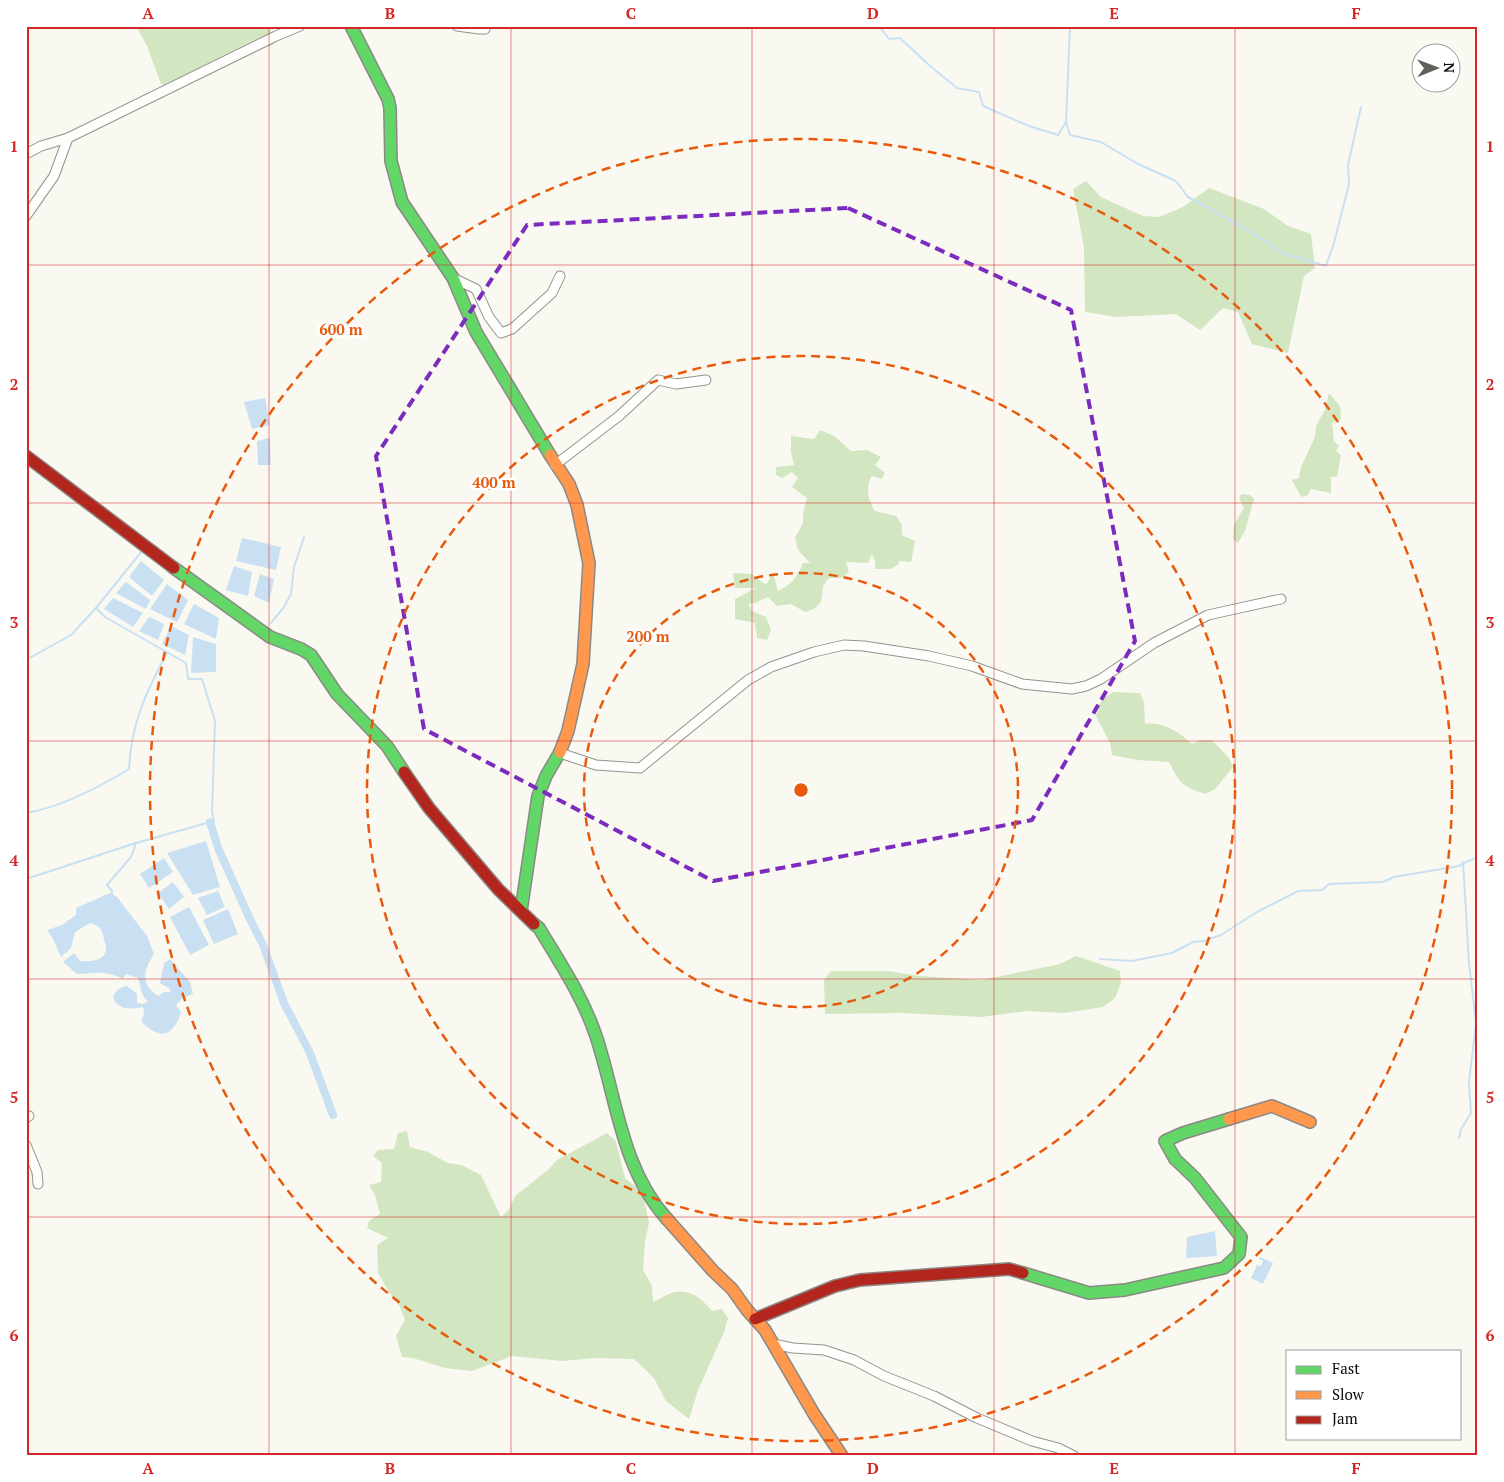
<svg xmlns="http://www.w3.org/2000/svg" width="1504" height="1482" font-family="'PT Serif',serif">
  <rect width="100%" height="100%" fill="#faf9f1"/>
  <g fill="#d1e6c1">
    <polygon points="136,26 270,26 273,45 229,55 169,88 161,84 147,46"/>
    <polygon points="1086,181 1101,197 1143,216 1159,217 1183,207 1209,188 1264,209 1288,226 1311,234 1315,268 1304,276 1288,353 1252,344 1238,312 1223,308 1200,330 1176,314 1116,317 1085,312 1084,248 1073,189"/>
    <polygon points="1329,393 1340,406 1341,419 1332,423 1334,441 1339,446 1336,451 1341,455 1337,477 1331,477 1331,493 1311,489 1308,495 1301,497 1292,480 1299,478 1301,467 1315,437 1316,426 1325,410"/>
    <path d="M820,430l14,6 17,15 16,-1 14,7 -6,8 10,8 -3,6 -10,-3c-7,11 -4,25 3,35l21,5 6,9v10l13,6 -4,21 -12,-1 -1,4 -8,4h-15v-8l-3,-7 -4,9 -22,-1 3,10 -8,6h-12l-6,8 -2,16 -7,7 -9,3 -14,-8 -14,2 -9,-9 -13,6 -7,1 4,7 14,6 5,13 -4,10 -10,-2 -2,-15 -20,-4v-20l21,-11h-21l-2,-15 19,1 14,11 7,-12 5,18c14,-7 19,-13 25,-28h7l-12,-13 -3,-12 8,-15v-10l4,-15 -15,-11 6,-9 -6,-6 -10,6 -6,-3v-8l18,-2 -3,-13v-16l23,3z"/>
    <polygon points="1242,494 1250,495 1254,499 1245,531 1238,543 1233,539 1234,525 1244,508 1239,498"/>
    <path d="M1114,692l26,1 4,9 1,22c18,-3 34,8 47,20l8,-4h12l17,18 4,9 -18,22 -10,5c-23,-8 -25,-10 -36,-32l-32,-2 -25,-5 -2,-12 -14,-27 6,-17z"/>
    <polygon points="1076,956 1120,971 1121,983 1115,998 1103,1007 1064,1013 1027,1011 981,1017 902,1013 825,1014 824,980 831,971 888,971 920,976 981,980 1060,964"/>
    <path d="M407,1131l3,16 18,5 20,11 13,2 20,10 20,42 9,-9 5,-12 33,-26 9,-10 50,-27 9,8 9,37 15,12 5,14 4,19 -4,19 -2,28 9,16 1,16c6,-2 14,-9 22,-10 16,-3 27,7 37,19l10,-2 6,9 -4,14 -26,58 -9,29 -23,-18 -12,-23 -20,-19 -38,-1 -34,3 -50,-5 -40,15 -27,-3 -32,-10 -11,-1 -6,-21 9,-16 -5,-13 -11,-15 -11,-19 -1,-28 11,-7 -21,-10 2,-7 11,-7 -5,-19 -6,-10 12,-3 1,-19 -9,-7 5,-6 16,-1 4,-16z"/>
  </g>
  <g fill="#c9e0f2">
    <polygon points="265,398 270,425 252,429 244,402"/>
    <polygon points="270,438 271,465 258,465 257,441"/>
    <polygon points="242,538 281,547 276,570 236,561"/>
    <polygon points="141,561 164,580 152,596 129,577"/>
    <polygon points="234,566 252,572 248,596 226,590"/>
    <polygon points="260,574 274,579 269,603 254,596"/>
    <polygon points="126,582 150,600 146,609 116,593"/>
    <polygon points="167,584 188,600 177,622 150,609"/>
    <polygon points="113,598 143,613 133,627 104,609"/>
    <polygon points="194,604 219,618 216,639 184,624"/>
    <polygon points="149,617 164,624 158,640 139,631"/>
    <polygon points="171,626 189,635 185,655 162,644"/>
    <polygon points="193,637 216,644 216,672 191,673"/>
    <polygon points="206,841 220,887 193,895 167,853"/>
    <polygon points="164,858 173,872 149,888 140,874"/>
    <polygon points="173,882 184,897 169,909 158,893"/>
    <polygon points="218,891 225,907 207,915 198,898"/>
    <path d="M110,893l7,4 30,39 7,18c-11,17 -14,29 4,42l6,-4h7l-2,-4 -9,-5 4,-20 6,-4 20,23 3,12 -10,4 -7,7 5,7c-8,26 -22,28 -40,9l3,-7 -1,-7c-7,1 -15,3 -21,0 -14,-7 -9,-18 5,-21l10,8v9l6,1 5,-3c-8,-6 -7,-14 -10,-23l-12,-4 -3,5c-16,-9 -30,-6 -46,-5l-14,-12 11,-9 6,8c10,1 26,0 26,-13 0,-3 -1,-6 -2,-8 -1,-10 -4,-14 -14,-17l-15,9 -4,16 -10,9 -8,-18 -6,-9 15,-5 14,-10v-7z"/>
    <polygon points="189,907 209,945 190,955 170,917"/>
    <polygon points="228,909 238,934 214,944 203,920"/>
    <polygon points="1215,1231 1217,1256 1186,1258 1187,1237"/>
    <polygon points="1260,1257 1273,1263 1263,1284 1251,1278 1257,1265 1261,1266 1263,1261 1259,1259"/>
  </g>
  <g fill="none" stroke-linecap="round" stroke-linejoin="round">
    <g stroke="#c9e0f2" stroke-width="2">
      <polyline points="879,26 889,39 900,38 929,65 957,88 979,92 983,106 1029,126 1058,135 1066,122"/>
      <polyline points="1070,26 1066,122 1070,135 1101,142 1138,164 1176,181 1188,197 1239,225 1285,254 1326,266 1334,243 1349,184 1348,165 1361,107"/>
      <polyline points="167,571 173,575 176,574"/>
      <polyline points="96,608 105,617 186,663 188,679 202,679 215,721 212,812 214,821 136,843 131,857 107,885 112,891 112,894"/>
      <polyline points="271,623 284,607 291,594 294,567 304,537"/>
      <polyline points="26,660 71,635 96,608 142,551"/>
      <path d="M26,813c36,-6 72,-25 103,-44 2,-45 17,-77 38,-116"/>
      <polyline points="26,879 136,843"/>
      <path d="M1100,959l32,2 40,-8 21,-11 11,-1 17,-6 36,-23 41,-21 24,-1 7,-6 54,-2 11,-5 65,-11c6,-5 13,-5 19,-10"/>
      <polyline points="1459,1138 1461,1129 1471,1113 1469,1082 1476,1023 1469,963 1463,862"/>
    </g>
    <polyline stroke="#c9e0f2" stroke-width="8" points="210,822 218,848 249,917 263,945 284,1003 310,1053 333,1115"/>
    <defs>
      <g id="street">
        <polyline points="457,26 479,29 485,29 486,26"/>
        <polyline points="26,154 41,146 68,138 276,36 300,26"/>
        <polyline points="26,216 54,176 68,138"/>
        <polyline points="453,278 476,289 489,317 501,333 512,329 552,293 560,276"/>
        <polyline points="555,465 619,416 658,380 676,384 706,380"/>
        <polyline points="560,753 596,765 640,768 748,680 771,667 814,652 844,645 864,646 929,656 972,666 1022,684 1072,689 1086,686 1101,679 1154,643 1208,615 1281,599"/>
        <polyline points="26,1118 29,1116"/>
        <polyline points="26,1145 37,1172 38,1184"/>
        <polyline points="773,1344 793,1348 824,1350 854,1360 884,1376 934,1396 977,1418 1032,1441 1058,1448 1074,1456"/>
      </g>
      <g id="fast">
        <polyline points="351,26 388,99 390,108 391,161 402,202 453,278 476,332 550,455"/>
        <polyline points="174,568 270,637 301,649 311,655 337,694 387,746 404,772"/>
        <polyline points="521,911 538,796 546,776 560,752"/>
        <path d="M534,924l5,4c21,35 44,69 57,108 21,63 25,132 71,183"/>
        <polyline points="1023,1273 1089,1293 1125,1290 1224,1268 1239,1254 1241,1237 1195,1178 1175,1159 1165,1141 1183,1133 1229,1119"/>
      </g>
      <g id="slow">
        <polyline points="550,455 569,484 577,505 589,563 583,664 568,731 560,752"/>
        <polyline points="1229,1119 1272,1106 1310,1122"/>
        <polyline points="667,1219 713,1271 732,1289 747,1310 765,1330 814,1414 842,1456"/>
      </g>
      <g id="jam">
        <polyline points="26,456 174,568"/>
        <polyline points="404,772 429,808 498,889 534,924"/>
        <polyline points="755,1319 835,1286 860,1280 1009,1269 1023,1273"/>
      </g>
    </defs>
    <use href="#street" stroke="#93938f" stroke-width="11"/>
    <use href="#fast" stroke="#8a8986" stroke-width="14"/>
    <use href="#slow" stroke="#8a8986" stroke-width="14"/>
    <use href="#jam" stroke="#8a8986" stroke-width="14"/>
    <use href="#street" stroke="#fefefd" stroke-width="9"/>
    <use href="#fast" stroke="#63d668" stroke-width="11"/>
    <use href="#slow" stroke="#ff974d" stroke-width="11"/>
    <use href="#jam" stroke="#b3261e" stroke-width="11"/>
  </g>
  <path fill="none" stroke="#7b2cbf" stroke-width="4" stroke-dasharray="10 6" stroke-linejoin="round" d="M848,208l223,102 64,331 -103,179 -319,61 -289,-152 -48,-273 151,-231z"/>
  <path fill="none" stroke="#d62828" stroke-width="1" stroke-opacity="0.55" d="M269,26v1430M511,26v1430M752,26v1430M994,26v1430M1235,26v1430M26,265h1452M26,503h1452M26,741h1452M26,979h1452M26,1217h1452"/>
  <g fill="none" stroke="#e8590c" stroke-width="2.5" stroke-dasharray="9 6">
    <circle cx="801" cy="790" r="217"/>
    <circle cx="801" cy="790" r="434"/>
    <circle cx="801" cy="790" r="651"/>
  </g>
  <circle cx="801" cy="790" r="8" fill="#e8590c" stroke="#fff" stroke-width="2.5"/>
  <g font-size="15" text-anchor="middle" font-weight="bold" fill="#e8590c" stroke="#fff" stroke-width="5" stroke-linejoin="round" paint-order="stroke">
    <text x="341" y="335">600 m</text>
    <text x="494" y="488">400 m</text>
    <text x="648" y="642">200 m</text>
  </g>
  <rect width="1504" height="1482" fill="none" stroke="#ffffff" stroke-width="55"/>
  <rect x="1286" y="1350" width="175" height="90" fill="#ffffff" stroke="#9e9e9e"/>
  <rect x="1296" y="1366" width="25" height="8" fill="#63d668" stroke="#9e9e9e"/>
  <text x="1332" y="1374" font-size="15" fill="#0c0c0c">Fast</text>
  <rect x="1296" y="1391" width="25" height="8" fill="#ff974d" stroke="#9e9e9e"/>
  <text x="1332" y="1400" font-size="15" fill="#0c0c0c">Slow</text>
  <rect x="1296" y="1416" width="25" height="8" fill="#b3261e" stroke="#9e9e9e"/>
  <text x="1332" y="1424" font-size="15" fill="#0c0c0c">Jam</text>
  <g transform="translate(1436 68) rotate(89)"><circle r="24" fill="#ffffff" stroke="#9e9e9e"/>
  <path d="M0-4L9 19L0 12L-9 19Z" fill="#5f5f5c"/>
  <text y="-8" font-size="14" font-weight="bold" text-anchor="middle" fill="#0c0c0c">N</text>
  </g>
  <rect x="28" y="28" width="1448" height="1426" fill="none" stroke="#d62828" stroke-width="2"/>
  <g font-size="16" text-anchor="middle" font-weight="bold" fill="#d62828">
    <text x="148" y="19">A</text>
    <text x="390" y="19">B</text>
    <text x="631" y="19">C</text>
    <text x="873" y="19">D</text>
    <text x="1114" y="19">E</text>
    <text x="1356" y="19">F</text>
    <text x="14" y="152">1</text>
    <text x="1490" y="152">1</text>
    <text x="14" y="390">2</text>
    <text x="1490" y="390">2</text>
    <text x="14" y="628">3</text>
    <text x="1490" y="628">3</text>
    <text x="14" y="866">4</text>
    <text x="1490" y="866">4</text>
    <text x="14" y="1103">5</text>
    <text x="1490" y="1103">5</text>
    <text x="14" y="1341">6</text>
    <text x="1490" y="1341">6</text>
    <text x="148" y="1474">A</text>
    <text x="390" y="1474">B</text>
    <text x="631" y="1474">C</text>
    <text x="873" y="1474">D</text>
    <text x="1114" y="1474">E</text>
    <text x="1356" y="1474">F</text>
  </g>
</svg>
